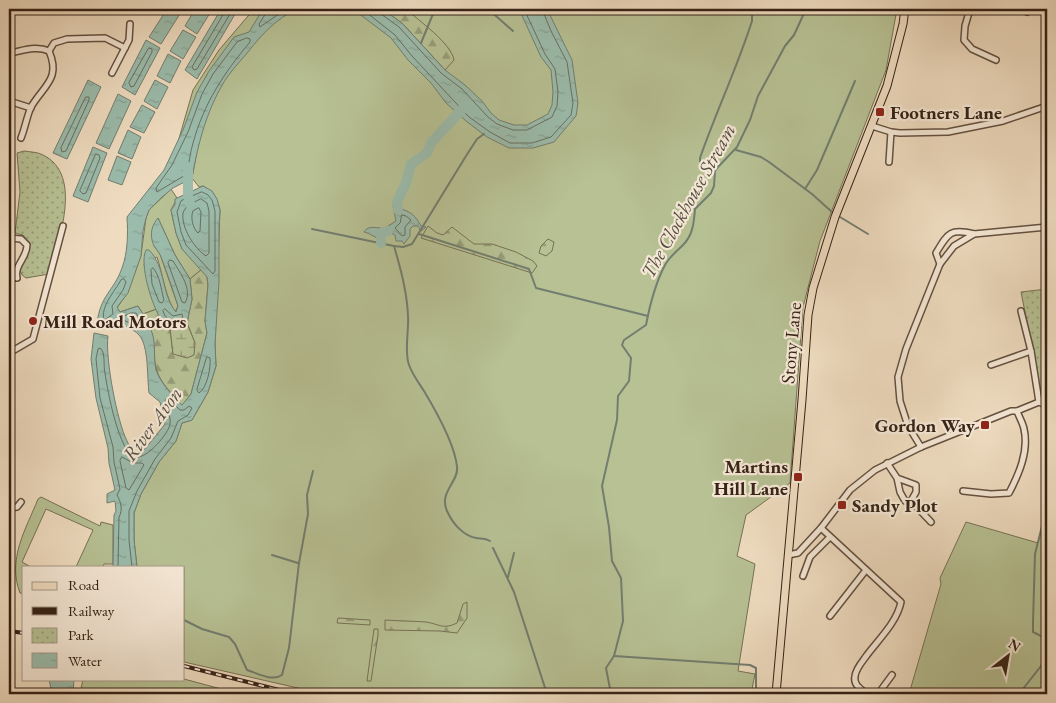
<svg xmlns="http://www.w3.org/2000/svg" width="1056" height="703" font-family="'EB Garamond',serif">
  <defs>
    <pattern id="forest-firs" width="22" height="20" patternUnits="userSpaceOnUse" patternTransform="scale(1.25)"><rect width="22" height="20" fill="#b7c194"/><path d="M5 1l3.5 6h-7zM16 11l3.5 6h-7z" fill="#969c78"/></pattern>
    <pattern id="wetland-marsh" width="20" height="14" patternUnits="userSpaceOnUse" patternTransform="scale(1.25)"><rect width="20" height="14" fill="#b7c194"/><path d="M1 5h8M5 5V1M11 12h8M15 12V8" fill="none" stroke="#969c78"/></pattern>
    <pattern id="park-dots" width="8" height="8" patternUnits="userSpaceOnUse" patternTransform="scale(1.25)"><rect width="8" height="8" fill="#b7c194"/><path d="M2 2h.1M6 6h.1" fill="none" stroke="#969c78" stroke-width="1.8" stroke-linecap="round"/></pattern>
    <pattern id="water-ripples" width="26" height="14" patternUnits="userSpaceOnUse" patternTransform="scale(1.25)"><rect width="26" height="14" fill="#9bbcac"/><path d="M2 4q2-2 4 0t4 0M15 11q2-2 4 0t4 0" fill="none" stroke="#86a193"/></pattern>
  </defs>
  <rect width="100%" height="100%" fill="#efdcc0"/>
  <filter id="stains"><feTurbulence type="fractalNoise" baseFrequency=".004" numOctaves="4"/><feColorMatrix values="0 0 0 0 .2 0 0 0 0 .09 0 0 0 0 .02 0 0 0 .5 -.17"/></filter>
  <radialGradient id="worn" r=".72"><stop offset=".6" stop-color="#630" stop-opacity="0"/><stop offset="1" stop-color="#630" stop-opacity=".3"/></radialGradient>
  <g fill="#b7c194" stroke="#767255">
    <path d="M254,9h643l-11,61 -66,171 -17,66 -13,176 -44,32 -9,41 18,8 -17,107 17,3 -4,20h-427l-140,-32v-95h-47l-3,-27v-27l7,-19 18,-32 17,-21 6,-18 10,-3 16,-28 8,-26 -1,-22 5,-134c-3,-12 -6,-18 -17,-24l-4,1 -7,-9 5,-27 -19,-9 15,-52 26,-40z"/>
    <path d="M171,189l6,9 -6,12 5,23 6,16 20,20 -12,10 -15,-24 -17,-37 -4,28 6,8 18,52 -3,6c-10,-16 -12,-37 -18,-55l-13,7 13,45 -14,5 -5,-8 -18,6 -3,-4 11,-16 13,-37 5,-37 3,-8z"/>
    <path d="M41,497l59,29 1,-4 12,3v39h-9l-1,3h-27l17,-37 -47,-21 -24,53 9,5h-7v27l-4,-1c-13,-34 6,-64 18,-94z"/>
    <polygon points="1047,510 1047,694 909,694 941,584 940,578 966,522 1038,543"/>
    <polygon points="83,679 184,679 240,694 80,694"/>
  </g>
  <g fill="url(#forest-firs)" stroke="#767255">
    <path d="M382,9h24c13,12 45,34 48,51l-9,10 -43,-47z"/>
    <polygon points="428,226 437,233 443,235 452,227 474,244 492,244 516,252 533,261 537,266 532,273 421,238"/>
    <polygon points="548,239 554,242 552,251 546,256 539,253 541,246"/>
    <path d="M202,269l5,8 1,8 -3,36 2,12 -16,61 -9,12c-9,-12 -21,-22 -25,-35 -4,-11 -2,-21 -4,-32 -1,-9 -6,-17 -10,-25l14,-5 4,10 9,9 3,26 22,-11 -8,-20 5,-24 -2,-20z"/>
    <path d="M467,602v16l-10,15 -17,-2 -55,-1v-10c14,1 28,1 41,2 13,2 17,8 31,1l6,-19z"/>
    <polygon points="338,618 370,620 370,625 337,623"/>
    <polygon points="374,629 378,629 378,635 371,681 367,681"/>
  </g>
  <polygon fill="url(#wetland-marsh)" stroke="#767255" points="187,323 195,343 194,355 187,358 173,354 170,328 178,327"/>
  <g fill="url(#park-dots)" stroke="#767255">
    <path d="M24,151c6,1 14,1 19,4 41,20 15,87 6,119l-23,4 -4,-3 -2,-5 9,-20 1,-7 -7,-8 -8,-2 5,-41 -3,-39z"/>
    <polygon points="1047,289 1047,399 1043,396 1041,393 1021,292"/>
  </g>
  <g fill="url(#water-ripples)" stroke="#727e70">
    <polygon points="167,9 183,9 161,44 149,37"/>
    <polygon points="195,9 203,9 210,13 197,34 185,26"/>
    <polygon points="221,9 238,9 197,79 185,70"/>
    <path d="M263,9h34c-21,10 -35,25 -49,43 -7,8 -14,16 -20,24 -20,29 -30,67 -36,102l-19,10 -11,9 -13,13 -3,8 -3,13 -2,25 -13,37 -11,14 3,5 18,-6c7,11 15,24 16,36 1,10 0,19 2,28 5,14 17,26 26,35l9,-11 16,-61 -2,-12 3,-36 -1,-8 -25,-28 -6,-16 -5,-23 4,-5v-6l28,-13 9,5 5,8 3,11 -1,16v55l-4,63 1,22 -8,26 -16,28 -10,3 -6,18 -17,21 -18,32 -7,19v27l3,27h-24l1,-52 2,-4 -1,-10 -8,2v-9l8,-4 -6,-27 -1,-15 -12,-50 -5,-39 3,-26 14,3c-3,22 9,85 19,105 2,5 5,8 10,12l8,-4 20,-25 -5,-22 -11,-9c-2,-15 0,-47 -10,-58 -6,-7 -18,-10 -27,-16l-1,9 -14,-4c3,-29 17,-33 25,-56 6,-16 6,-35 5,-51l37,-47 19,-40 14,-38 12,-21 25,-34 15,-5z"/>
    <polygon points="353,9 382,9 402,23 445,70 465,85 482,101 491,113 499,120 514,125 527,125 548,114 552,105 553,92 551,70 541,57 519,9 547,9 572,60 578,103 576,116 554,142 533,148 509,148 487,137 466,121 446,103 431,83 408,60 391,38"/>
    <polygon points="183,30 196,37 183,59 170,51"/>
    <polygon points="146,40 160,48 135,95 122,87"/>
    <polygon points="168,54 181,61 170,83 157,76"/>
    <polygon points="88,80 101,87 67,159 53,153"/>
    <polygon points="155,80 168,87 157,109 144,101"/>
    <polygon points="118,94 131,101 109,149 96,143"/>
    <polygon points="142,105 155,112 144,133 130,127"/>
    <polygon points="128,130 141,137 132,159 118,153"/>
    <polygon points="93,147 107,153 88,202 73,196"/>
    <polygon points="117,156 131,162 122,185 108,180"/>
    <path d="M397,197l2,2v9c12,4 16,7 22,18l5,1 -5,4 -3,-5h-5l-3,3v7l-6,8 -2,-3h-6l-1,-6 -4,-2h-5l-4,6c-6,0 -12,-6 -18,-7 5,-8 13,-3 21,-4l11,-7 -3,-15z"/>
    <path d="M158,218l17,37 15,24 2,20 -5,24 -9,4 -8,1c-3,-3 -7,-6 -9,-9 -9,-13 -22,-55 -15,-69h3c17,17 12,44 27,62l2,-6c-5,-16 -11,-33 -17,-49 -2,-6 -8,-10 -9,-17 -2,-9 1,-16 6,-22z"/>
    <polygon points="49,679 74,679 73,694 52,694"/>
  </g>
  <g fill="none" stroke-linecap="round" stroke-linejoin="round">
    <g stroke="#686f61" stroke-width="1">
      <polyline points="225,9 224,13 192,67 194,70 197,69 233,9"/>
      <polyline points="267,9 266,13 259,24 260,27 286,9"/>
      <polyline points="362,9 395,35 412,56 469,117 490,132 510,143 532,143 551,137 571,115 573,103 567,62 551,31 542,9"/>
      <polyline points="379,9 381,14 399,27 441,73 462,89 488,117 497,124 513,130 527,130 552,117 557,106 558,92 555,69 545,54 524,9"/>
      <path d="M247,38l3,1v3c-26,31 -46,61 -57,101 -3,10 -4,21 -6,31l-30,18 -1,-4 16,-23 16,-33 14,-38 11,-20 24,-32z"/>
      <polygon points="149,48 152,49 152,52 134,86 131,87 129,83"/>
      <polygon points="86,97 89,97 89,100 66,151 62,152 61,148"/>
      <polygon points="96,154 99,155 100,158 86,193 83,194 80,191"/>
      <polygon points="202,192 208,195 212,200 215,211 215,271 213,274 186,245 181,232 177,212 181,201"/>
      <path d="M201,199l6,4 2,8v42l-3,3c-11,-7 -25,-28 -23,-43 1,-3 3,-5 4,-7z"/>
      <path d="M199,208l2,4 -1,19 -2,2c-5,-4 -8,-16 -5,-22z"/>
      <polygon points="402,215 406,216 411,220 405,227 405,235 402,236 395,228 400,223"/>
      <path d="M170,260l3,1c7,12 20,28 12,42l-3,-1 -14,-39z"/>
      <path d="M153,268c7,7 8,22 11,32l-2,3 -3,-1 -7,-18 -1,-14z"/>
      <path d="M124,279l2,3 -3,8 -11,16 1,8 -7,5 -2,1c-4,-13 11,-29 17,-40z"/>
      <polygon points="165,309 173,316 182,314 183,319 177,322 172,322 165,316 163,311"/>
      <polygon points="131,313 136,313 143,325 142,328 123,320 123,317"/>
      <path d="M207,357l3,1c1,10 -3,30 -11,35l-2,-3z"/>
      <polygon points="122,457 133,463 142,463 144,465 129,490 126,488 120,461"/>
      <path d="M118,567l1,-50c4,-7 2,-15 -2,-22l3,-6 -6,-27 -1,-15 -13,-49 -4,-39 2,-10 2,-1c6,5 3,17 5,25 2,15 14,82 31,84 11,2 33,-24 34,-33 1,-8 -3,-16 -5,-23l1,-2h3l11,11h4l5,-4 3,2 -4,7 -10,6 -7,17 -16,21 -18,32 -8,20v29l3,27"/>
    </g>
    <g stroke="#727e70" stroke-width="2">
      <polyline points="488,9 513,31"/>
      <polyline points="421,43 435,9"/>
      <polyline points="736,150 761,157 769,162 812,194 832,212"/>
      <path d="M715,171l-15,-9v-4c16,-46 37,-90 52,-137v-6l-4,-6"/>
      <polyline points="805,189 817,170 855,81"/>
      <polyline points="840,217 868,234"/>
      <polyline points="312,229 394,246 403,247 412,244 466,156 477,139 484,134"/>
      <polyline points="419,234 529,269 536,288 648,316"/>
      <path d="M394,246c7,24 13,46 14,70 1,16 -4,35 1,49 3,9 10,18 15,26 12,20 31,53 33,76 2,15 -20,26 -9,46 5,11 16,23 28,25 5,1 9,0 14,3"/>
      <polyline points="1047,506 1035,554 1033,623 1033,632 1047,639"/>
      <polyline points="493,548 514,592 547,694"/>
      <polyline points="272,555 298,563"/>
      <polyline points="508,577 514,553"/>
      <path d="M184,620l18,9 27,8 6,7 12,26c10,3 25,12 35,5l7,-27 10,-85 9,-49 -1,-19 6,-24"/>
      <polyline points="614,656 750,665 756,668 756,694"/>
      <path d="M611,694l-5,-26 8,-12 9,-35 -2,-43 -9,-17 -3,-34 -7,-41 15,-66 1,-24 11,-15 2,-23 -9,-13 2,-5 22,-15c4,-21 9,-41 19,-60 5,-9 11,-13 18,-20 10,-10 11,-23 12,-36l16,-16 3,-7 1,-15 3,-4 19,-20 13,-27 8,-24 27,-50 9,-11 12,-26"/>
      <polyline points="1019,694 1041,666 1047,654"/>
    </g>
    <g stroke="#9bbcac" stroke-width="10">
      <polyline points="188,167 188,196 190,204"/>
      <polyline points="398,210 397,202 406,183 411,164 427,153 431,143 466,105"/>
      <polyline points="381,243 381,235 383,232 388,231"/>
    </g>
    <defs>
      <g id="minor">
        <polyline points="970,9 965,26 964,40 972,49 996,60"/>
        <polyline points="1021,9 1027,12"/>
        <polyline points="49,51 54,43 67,39 105,38 125,48"/>
        <path d="M9,53c13,-2 27,-8 40,-2 12,28 -5,34 -18,56 -4,9 -6,21 -10,31"/>
        <polyline points="11,53 11,30"/>
        <polyline points="112,73 129,40 130,24"/>
        <polyline points="9,101 31,108"/>
        <polyline points="872,126 891,132 900,133 948,132 1003,121 1047,106"/>
        <polyline points="889,162 891,132"/>
        <polyline points="9,167 11,168"/>
        <path d="M9,238l12,1 6,6c0,13 -13,20 -10,33"/>
        <path d="M940,264l-4,-11c12,-20 14,-25 38,-19"/>
        <polyline points="1021,311 1031,351 1039,402"/>
        <polyline points="9,353 33,339 63,226"/>
        <polyline points="991,365 1031,351"/>
        <polyline points="921,447 908,426 900,401 898,377 906,349 940,264 954,246 974,234 1047,227"/>
        <polyline points="887,463 897,478 900,492 905,501 911,501 916,492 916,485 897,478"/>
        <path d="M963,491l28,3 18,-1c10,-19 20,-42 15,-64 -1,-6 -5,-12 -7,-18"/>
        <polyline points="911,501 931,522"/>
        <polyline points="9,508 17,507 21,502"/>
        <path d="M821,528l80,74c-4,20 -22,37 -34,53 -4,6 -11,13 -12,21 -2,9 6,13 12,18"/>
        <polyline points="788,555 798,553 821,528 850,490 875,470 921,447 1011,411 1017,411 1039,402 1047,406"/>
        <polyline points="803,576 810,557 830,537"/>
        <polyline points="830,616 866,570"/>
        <polyline points="9,689 14,694"/>
        <polyline points="878,694 892,675"/>
      </g>
      <polyline id="major" points="776,694 802,400 808,315 813,288 835,217 887,86 903,24 905,9"/>
    </defs>
    <use href="#minor" stroke="#645040" stroke-width="8"/>
    <use href="#major" stroke="#352216" stroke-width="9"/>
    <use href="#minor" stroke="#f5e8d6" stroke-width="5"/>
    <use href="#major" stroke="#efdcc0" stroke-width="7"/>
    <defs>
      <g id="rail">
        <polyline points="9,631 24,633"/>
        <polyline points="184,666 295,694"/>
      </g>
    </defs>
    <use href="#rail" stroke="#352216" stroke-width="4"/>
    <use href="#rail" stroke="#f5e8d6" stroke-width="2" stroke-dasharray="5.5" stroke-linecap="butt"/>
  </g>
  <g fill="#8f2418" stroke="#f5e8d6" stroke-width="2">
    <rect x="875" y="107" width="10" height="10" rx="2.5"/>
    <circle cx="33" cy="321" r="5"/>
    <rect x="980" y="420" width="10" height="10" rx="2.5"/>
    <rect x="793" y="472" width="10" height="10" rx="2.5"/>
    <rect x="837" y="500" width="10" height="10" rx="2.5"/>
  </g>
  <g text-anchor="middle" dominant-baseline="central" stroke-width="4.5" stroke-linejoin="round" paint-order="stroke">
    <g font-size="19" font-weight="bold" fill="#352216" stroke="#f5e8d6" text-anchor="start">
      <text x="890" y="112">Footners Lane</text>
      <text x="43" y="321">Mill Road Motors</text>
      <text x="975" y="425" text-anchor="end">Gordon Way</text>
      <text x="788" y="466" text-anchor="end">Martins<tspan x="788" dy="22">Hill Lane</tspan></text>
      <text x="852" y="505">Sandy Plot</text>
    </g>
    <g font-size="19" fill="#352216" stroke="#f5e8d6">
      <text transform="translate(791 343) rotate(-85)">Stony Lane</text>
    </g>
    <g font-size="20" font-style="italic" fill="#545043" stroke="#f5e8d6">
      <text transform="translate(688 201) rotate(-61)">The Clockhouse Stream</text>
      <text transform="translate(152 424) rotate(-54)">River Avon</text>
    </g>
  </g>
  <rect width="1056" height="703" fill="none" stroke="#efdcc0" stroke-width="30"/>
  <rect x="10" y="10" width="1036" height="683" fill="none" stroke="#352216" stroke-width="2.5"/>
  <rect x="15" y="15" width="1026" height="673" fill="none" stroke="#352216"/>
  <rect x="22" y="566" width="162" height="115" fill="#f5e8d6" stroke="#a89989"/>
  <rect x="32" y="582" width="25" height="8" fill="#efdcc0" stroke="#a89989"/>
  <text x="68" y="590" font-size="15" fill="#352216">Road</text>
  <rect x="32" y="607" width="25" height="8" fill="#352216" stroke="#a89989"/>
  <text x="68" y="616" font-size="15" fill="#352216">Railway</text>
  <rect x="32" y="628" width="25" height="15" fill="url(#park-dots)" stroke="#a89989"/>
  <text x="68" y="640" font-size="15" fill="#352216">Park</text>
  <rect x="32" y="653" width="25" height="15" fill="url(#water-ripples)" stroke="#a89989"/>
  <text x="68" y="666" font-size="15" fill="#352216">Water</text>
  <g transform="translate(1008 656) rotate(31)" stroke="#f5e8d6" stroke-width="4" paint-order="stroke">
  <path d="M0-4L9 19L0 12L-9 19Z" fill="#352216"/>
  <text y="-8" font-size="14" font-weight="bold" text-anchor="middle" fill="#352216">N</text>
  </g>
  <rect width="100%" height="100%" filter="url(#stains)"/>
  <rect width="100%" height="100%" fill="url(#worn)"/>
</svg>
